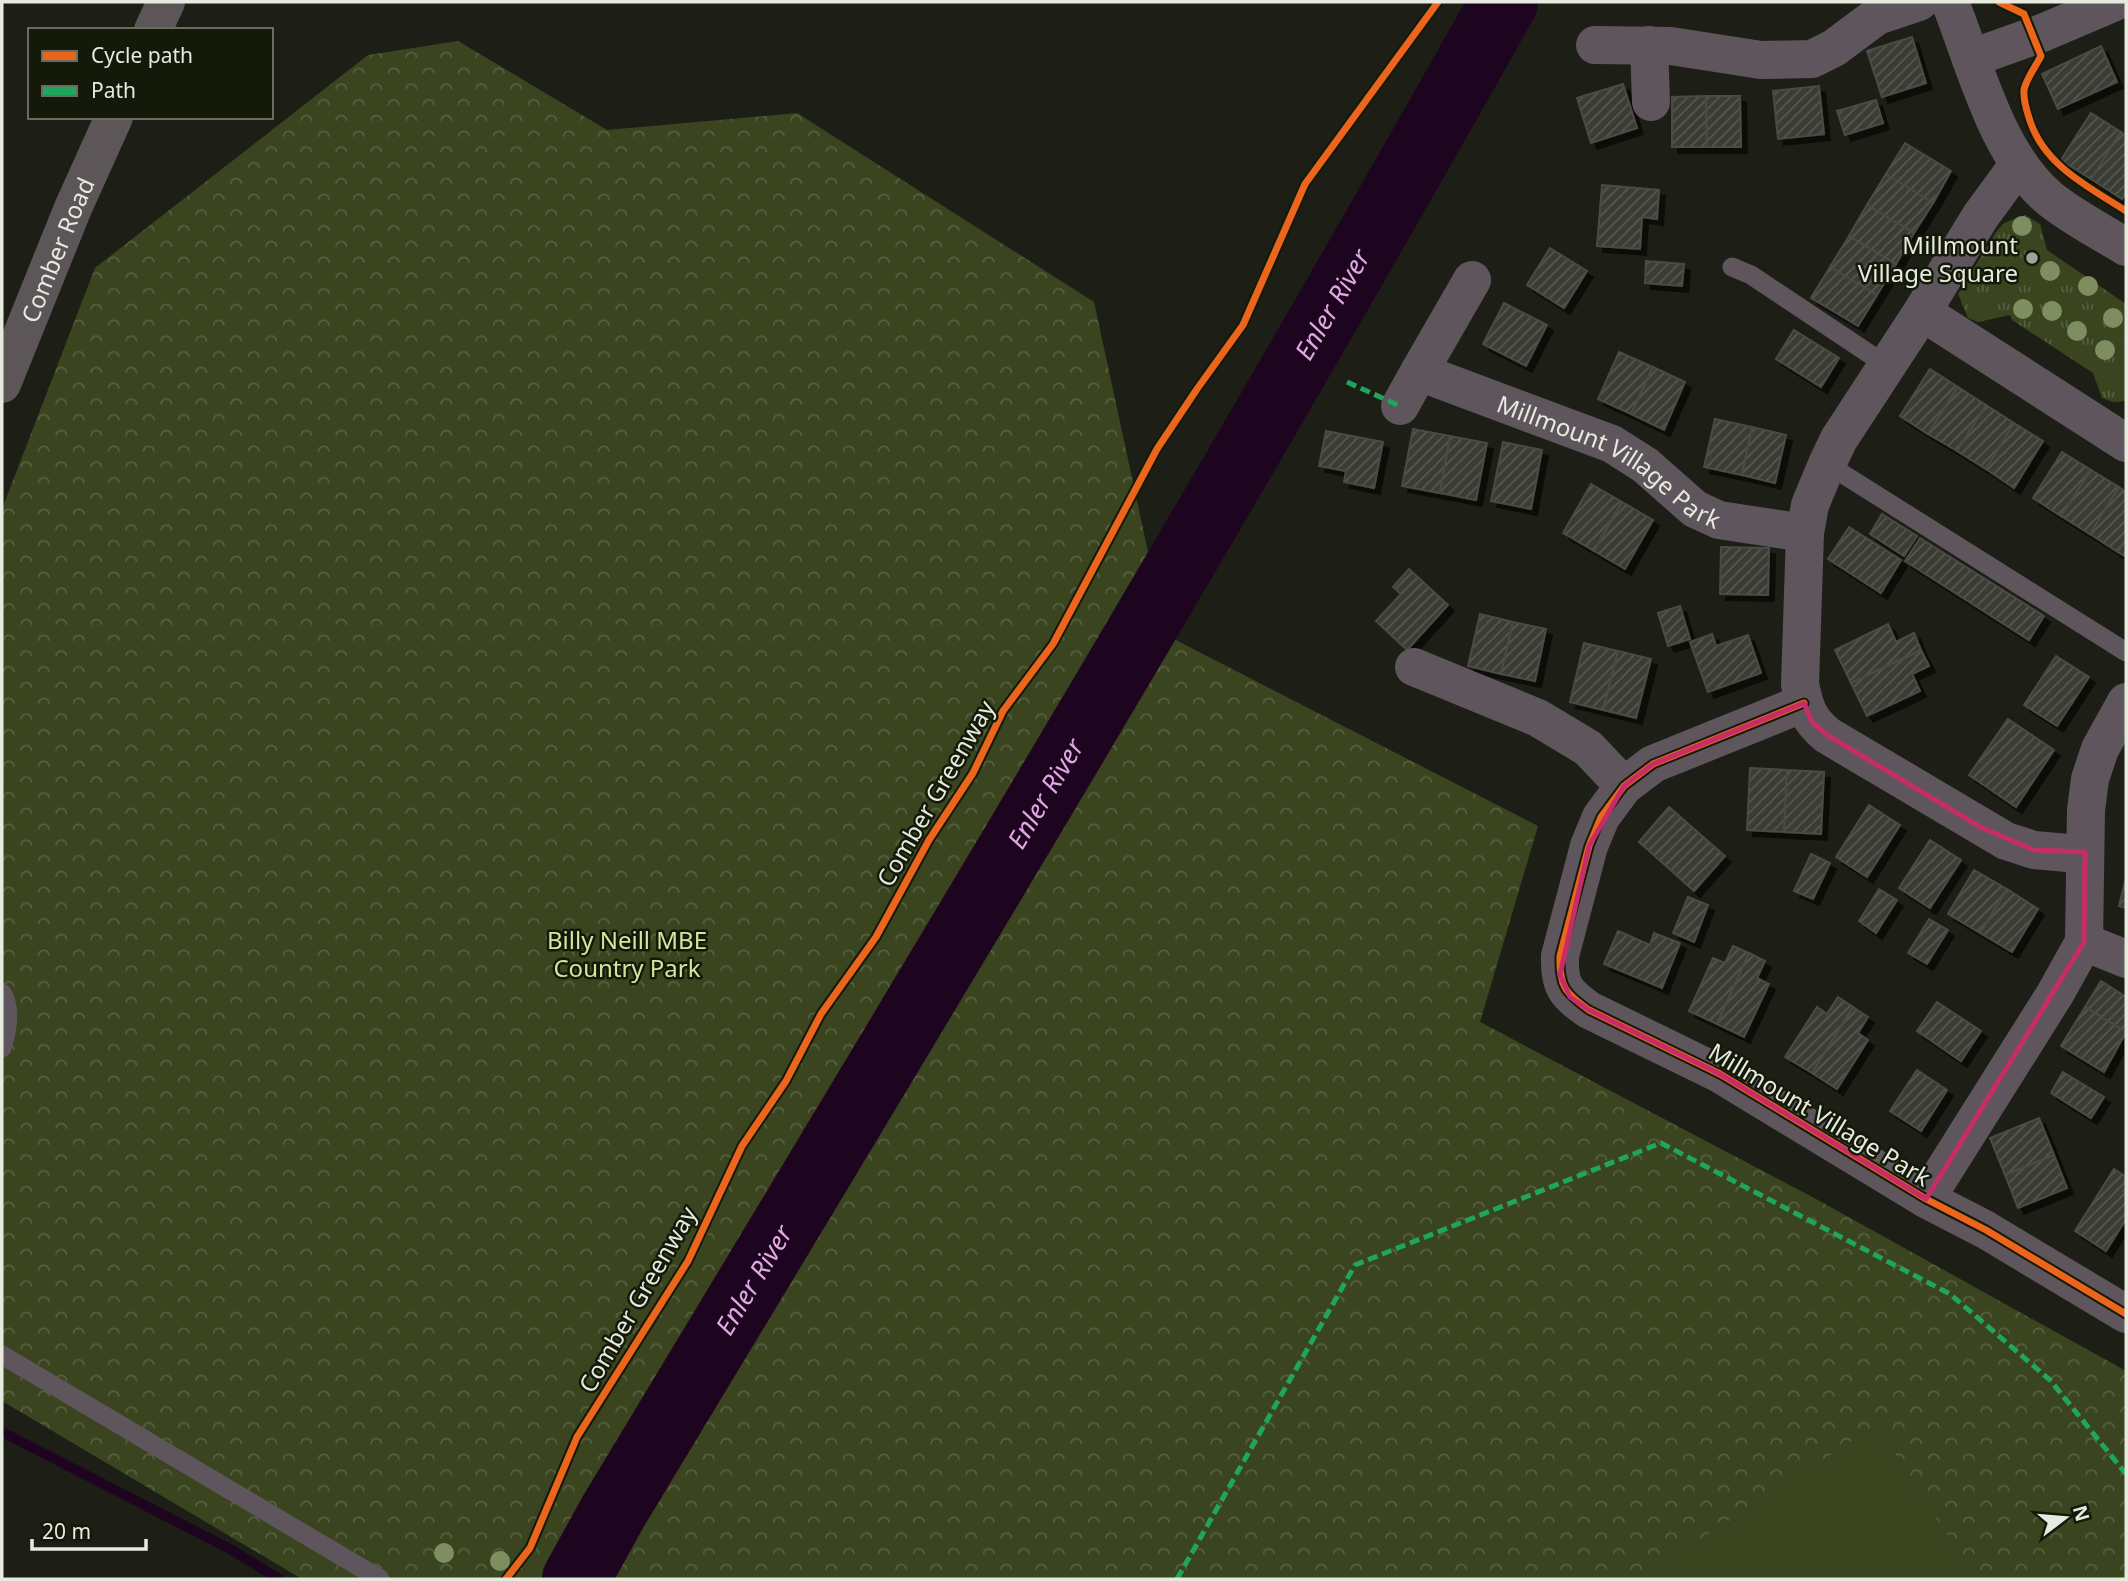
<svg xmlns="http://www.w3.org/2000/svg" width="2128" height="1581" font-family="'Noto Sans',sans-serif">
  <defs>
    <pattern id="grass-tufts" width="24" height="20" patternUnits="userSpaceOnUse" patternTransform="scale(1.75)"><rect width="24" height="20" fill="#3a4520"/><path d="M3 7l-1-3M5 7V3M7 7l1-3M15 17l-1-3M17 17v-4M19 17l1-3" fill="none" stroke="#566040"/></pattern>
    <pattern id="park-crowns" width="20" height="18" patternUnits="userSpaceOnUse" patternTransform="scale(1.75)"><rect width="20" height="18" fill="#3a4520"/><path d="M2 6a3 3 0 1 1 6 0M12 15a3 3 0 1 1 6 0" fill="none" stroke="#566040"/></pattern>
    <pattern id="building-hatch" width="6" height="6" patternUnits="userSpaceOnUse" patternTransform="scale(1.75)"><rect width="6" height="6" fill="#3a3c35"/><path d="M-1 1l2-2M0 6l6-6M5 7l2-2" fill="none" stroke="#565852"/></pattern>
    <filter id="shadow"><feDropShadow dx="6" dy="6" stdDeviation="0" flood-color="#0009"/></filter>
  </defs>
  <rect width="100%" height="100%" fill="#1d1f16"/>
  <polygon fill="url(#grass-tufts)" points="2025,215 2040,224 2047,250 2126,304 2126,401 2113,402 2102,398 2093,373 2012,320 2010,315 1978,322 1968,318 1958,294 1996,232 2004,223"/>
  <polygon fill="url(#park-crowns)" points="458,41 607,130 797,113 1094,302 1166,635 1538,826 1480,1022 1816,1199 2126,1371 2126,1579 302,1579 2,1401 2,509 95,268 368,55"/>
  <polygon fill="#3a4520" points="1876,1425 1976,1579 1639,1579"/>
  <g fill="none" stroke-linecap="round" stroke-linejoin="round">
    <polyline stroke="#1e051f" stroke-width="10" points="2,1432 230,1549 279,1579"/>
    <path stroke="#1e051f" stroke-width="68" id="s1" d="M576,1579l37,-67c302,-500 605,-1001 891,-1510"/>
  </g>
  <g fill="url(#building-hatch)" stroke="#4a4c44" stroke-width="2" filter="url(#shadow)">
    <polygon points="1912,37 1926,83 1882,97 1867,51"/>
    <polygon points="2101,46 2117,82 2058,109 2042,74"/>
    <polygon points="1623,84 1637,128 1591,143 1577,98"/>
    <polygon points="1819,86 1824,134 1778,139 1773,91"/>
    <polygon points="1706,96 1707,147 1672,147 1672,97"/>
    <polygon points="1706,96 1740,96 1741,147 1707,147"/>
    <polygon points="1876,100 1883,123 1845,135 1837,111"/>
    <polygon points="2091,113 2121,132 2091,179 2061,160"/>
    <polygon points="2121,132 2126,136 2126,192 2122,199 2091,179"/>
    <polygon points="1905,143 1951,171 1933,203 1886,174"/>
    <polygon points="1886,174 1933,203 1914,233 1867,205"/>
    <polygon points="1602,185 1659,190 1657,219 1642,217 1640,249 1597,246"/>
    <polygon points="1867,205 1914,233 1896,264 1849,236"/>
    <polygon points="1849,236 1896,264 1877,295 1830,267"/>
    <polygon points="1550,248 1587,271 1564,308 1527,285"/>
    <polygon points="1646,261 1684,264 1682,286 1645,283"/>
    <polygon points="1830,267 1877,295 1858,326 1811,298"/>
    <polygon points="1504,303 1547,325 1526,366 1483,344"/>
    <polygon points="1794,330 1839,358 1821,387 1776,359"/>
    <polygon points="1619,352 1653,367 1631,414 1598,399"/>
    <polygon points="1653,367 1685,382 1664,430 1631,414"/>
    <polygon points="1930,369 1958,387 1928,434 1900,416"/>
    <polygon points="1958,387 1986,405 1957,451 1928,434"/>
    <polygon points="1986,405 2014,423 1986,469 1957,451"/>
    <polygon points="1715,419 1752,427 1742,475 1704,467"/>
    <polygon points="2014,423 2043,441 2014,488 1986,469"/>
    <polygon points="1752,427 1786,435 1775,483 1742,475"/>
    <polygon points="1413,429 1450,436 1440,493 1402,486"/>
    <polygon points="1326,431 1383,442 1374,488 1344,482 1346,471 1319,466"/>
    <polygon points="1450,436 1487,443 1476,500 1440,493"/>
    <polygon points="1503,442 1542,450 1531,509 1491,501"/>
    <polygon points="2062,452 2091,470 2061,516 2033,498"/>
    <polygon points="2091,470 2119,487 2090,534 2061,516"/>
    <polygon points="1591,484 1622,502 1594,551 1563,533"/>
    <polygon points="2119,487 2126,492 2126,539 2118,552 2090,534"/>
    <polygon points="1622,502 1653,520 1625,569 1594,551"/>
    <polygon points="1882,514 1917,536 1904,556 1870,534"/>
    <polygon points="1849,527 1901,560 1881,593 1828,559"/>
    <polygon points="1920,538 2044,616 2029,640 1905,561"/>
    <polygon points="2126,539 2126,557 2118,552"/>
    <polygon points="1721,547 1769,548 1768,595 1720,594"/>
    <polygon points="1409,569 1448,605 1407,650 1376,621 1401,594 1393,587"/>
    <polygon points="1680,606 1690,639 1668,646 1658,613"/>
    <polygon points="1480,614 1513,622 1501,674 1468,666"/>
    <polygon points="1513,622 1546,629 1535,681 1501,674"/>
    <polygon points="1888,624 1896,642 1914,633 1921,650 1851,683 1835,650"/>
    <polygon points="1712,634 1716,646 1748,635 1761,673 1708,692 1690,642"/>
    <polygon points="1584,643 1618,651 1603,710 1570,702"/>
    <polygon points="1921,650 1929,666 1912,674 1920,691 1867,716 1851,683"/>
    <polygon points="1618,651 1651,659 1636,718 1603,710"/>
    <polygon points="2056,656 2089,677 2057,726 2024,705"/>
    <polygon points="2008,719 2054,750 2016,807 1969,775"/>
    <polygon points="1750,768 1787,770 1784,832 1747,830"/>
    <polygon points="1787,770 1824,772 1821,834 1784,832"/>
    <polygon points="1869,805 1900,825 1867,877 1836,857"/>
    <polygon points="1669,807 1725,856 1694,891 1639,842"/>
    <polygon points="1930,840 1961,860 1930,908 1899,888"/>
    <polygon points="1811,854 1830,863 1813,899 1794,891"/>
    <polygon points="1974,870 2007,889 1980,933 1948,914"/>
    <polygon points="2126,878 2126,908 2119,906"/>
    <polygon points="1879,889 1897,900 1876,933 1859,921"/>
    <polygon points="2007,889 2038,909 2012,952 1980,933"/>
    <polygon points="1688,897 1708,905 1694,942 1673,933"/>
    <polygon points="1929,919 1948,930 1927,964 1908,953"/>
    <polygon points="1618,931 1650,945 1654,933 1680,943 1662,988 1604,964"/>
    <polygon points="1733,946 1749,953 1717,1024 1689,1011 1713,958 1725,963"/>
    <polygon points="1749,953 1765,961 1757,978 1769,984 1744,1037 1717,1024"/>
    <polygon points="2101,981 2126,997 2126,1032 2085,1007"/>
    <polygon points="1838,997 1853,1007 1812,1073 1785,1057 1817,1007 1827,1014"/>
    <polygon points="1937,1002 1981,1031 1961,1061 1917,1031"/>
    <polygon points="1853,1007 1868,1017 1858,1033 1868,1040 1837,1089 1812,1073"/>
    <polygon points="2085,1007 2126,1032 2104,1072 2061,1046"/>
    <polygon points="1917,1070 1947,1090 1921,1131 1890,1111"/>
    <polygon points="2063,1072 2104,1097 2091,1118 2051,1093"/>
    <polygon points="2039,1118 2054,1155 2005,1175 1990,1138"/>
    <polygon points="2054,1155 2067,1188 2018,1208 2005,1175"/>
    <polygon points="2114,1169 2126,1177 2126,1187 2123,1191 2126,1193 2126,1219 2106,1251 2075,1231"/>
  </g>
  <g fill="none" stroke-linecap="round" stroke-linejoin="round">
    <g stroke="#5e565c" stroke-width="19">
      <polyline points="1732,267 1751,275 1886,365"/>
      <polyline points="1827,464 2126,652"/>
      <path d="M2,993c10,16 5,39 0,55"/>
      <polyline points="2,1355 380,1579"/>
    </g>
    <g stroke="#5e565c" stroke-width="38">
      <path d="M1950,2c25,63 46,151 99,196 23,19 51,33 77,49"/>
      <polyline points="1595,45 1671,46 1761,60 1812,59 1834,48 1877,16 1919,2"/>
      <polyline points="1649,45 1651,102"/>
      <polyline points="1972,58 2042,33 2115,2"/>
      <path d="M2018,165l-38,52 -58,95 -83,127 -12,25 -17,41 -5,28 -5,151c5,24 8,35 27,51l179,106 28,9 34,3 17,-1"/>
      <path id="s2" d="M1472,280l-53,92 193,72 33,21 50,44 24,11 86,13"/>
      <polyline points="1922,312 2126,443"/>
      <polyline points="1400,406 1419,372"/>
      <polyline points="1414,667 1538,718 1588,748 1624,786"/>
      <path d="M1804,703l-151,61 -29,22 -23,31 -12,29 -29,110c-1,30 5,37 29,54l131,64 206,125 60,31 140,84"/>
      <polyline points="2084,942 2126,959"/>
      <polyline points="1926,1199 2055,994 2084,942 2086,810 2090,779 2100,749 2126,702"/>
    </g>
    <g stroke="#5c5658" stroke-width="38">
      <polyline points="153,30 166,2"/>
      <path id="s3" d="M2,384l71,-176 41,-91"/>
    </g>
    <g stroke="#20a55d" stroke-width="5" stroke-dasharray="10 5" stroke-linecap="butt">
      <polyline points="1347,382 1400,406"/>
      <polyline points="1177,1579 1355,1265 1661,1143 1950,1294 2050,1380 2126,1474"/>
    </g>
    <defs>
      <g id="cycleway">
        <path d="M1999,2l25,12 17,42c-5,10 -15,23 -17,34 -1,11 3,21 6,31 15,45 59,66 96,90"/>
        <path d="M1804,703l-151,61 -29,22 -23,31 -12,29 -29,110c-1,30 5,37 29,54l131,64 206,125 60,31 140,84"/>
        <polyline points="506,1579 530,1548 577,1437 688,1261 742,1146 786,1081 821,1014 876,937 929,840 973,773 1003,711 1053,644 1157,449 1197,389 1243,325 1305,184 1438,2"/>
      </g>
    </defs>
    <use href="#cycleway" stroke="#141909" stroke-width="11"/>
    <use href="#cycleway" stroke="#eb651d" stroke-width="7"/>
  </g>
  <g fill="#7f8e60">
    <circle cx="2022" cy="226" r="10"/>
    <circle cx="2050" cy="271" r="10"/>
    <circle cx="2088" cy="286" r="10"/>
    <circle cx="2023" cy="309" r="10"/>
    <circle cx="2052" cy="311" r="10"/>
    <circle cx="2113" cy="318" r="10"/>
    <circle cx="2077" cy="331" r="10"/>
    <circle cx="2105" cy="350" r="10"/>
    <circle cx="444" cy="1553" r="10"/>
    <circle cx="500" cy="1561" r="10"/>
  </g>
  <path fill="none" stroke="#c62d68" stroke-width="5" stroke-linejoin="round" d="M1804,703l8,19 15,13 153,92 54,23 51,2 -1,90 -158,257 -206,-125 -131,-64 -19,-13 -10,-22 29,-129 35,-60 29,-22z"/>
  <circle fill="#a0a399" stroke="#141909" stroke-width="2.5" cx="2032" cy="258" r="7"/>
  <g text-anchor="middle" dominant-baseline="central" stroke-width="5" stroke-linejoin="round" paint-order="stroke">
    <g font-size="24" fill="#e6eadf" stroke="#141909" text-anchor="end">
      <text x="2018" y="244">Millmount<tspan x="2018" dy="28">Village Square</tspan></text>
    </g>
    <g font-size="24" fill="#e6eadf" stroke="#141909">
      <text stroke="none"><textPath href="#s3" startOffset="145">Comber Road</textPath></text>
      <text stroke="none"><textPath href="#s2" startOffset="318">Millmount Village Park</textPath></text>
      <text transform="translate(935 793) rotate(-60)">Comber Greenway</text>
      <text transform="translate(1820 1114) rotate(31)">Millmount Village Park</text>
      <text transform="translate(637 1299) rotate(-60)">Comber Greenway</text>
    </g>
    <g font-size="24" fill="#d0e89d" stroke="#141909">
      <text x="627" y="939">Billy Neill MBE<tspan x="627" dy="28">Country Park</tspan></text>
    </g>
    <g font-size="26" font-style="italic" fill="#dfa8e3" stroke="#141909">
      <text stroke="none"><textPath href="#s1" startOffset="1482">Enler River</textPath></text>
      <text stroke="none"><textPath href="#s1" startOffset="915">Enler River</textPath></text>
      <text stroke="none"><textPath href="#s1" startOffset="348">Enler River</textPath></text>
    </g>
  </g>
  <rect width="2128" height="1581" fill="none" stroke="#e6eadf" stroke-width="7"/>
  <rect x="28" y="28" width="245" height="91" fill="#141909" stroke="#686d5f" stroke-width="2"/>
  <rect x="42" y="51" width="35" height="10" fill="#eb651d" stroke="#686d5f" stroke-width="2"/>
  <text x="91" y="63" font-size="21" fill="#e6eadf">Cycle path</text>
  <rect x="42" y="86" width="35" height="10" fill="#20a55d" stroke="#686d5f" stroke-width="2"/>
  <text x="91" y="98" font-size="21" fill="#e6eadf">Path</text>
  <g transform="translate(2065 1518) rotate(74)" stroke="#141909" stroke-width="5" paint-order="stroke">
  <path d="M0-5L12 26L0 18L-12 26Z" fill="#e6eadf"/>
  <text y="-10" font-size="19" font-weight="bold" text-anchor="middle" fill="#e6eadf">N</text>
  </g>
  <path d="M32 1539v10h114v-10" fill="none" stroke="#e6eadf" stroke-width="3.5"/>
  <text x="42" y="1539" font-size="21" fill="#e6eadf" stroke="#141909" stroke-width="5" paint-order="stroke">20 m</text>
</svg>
